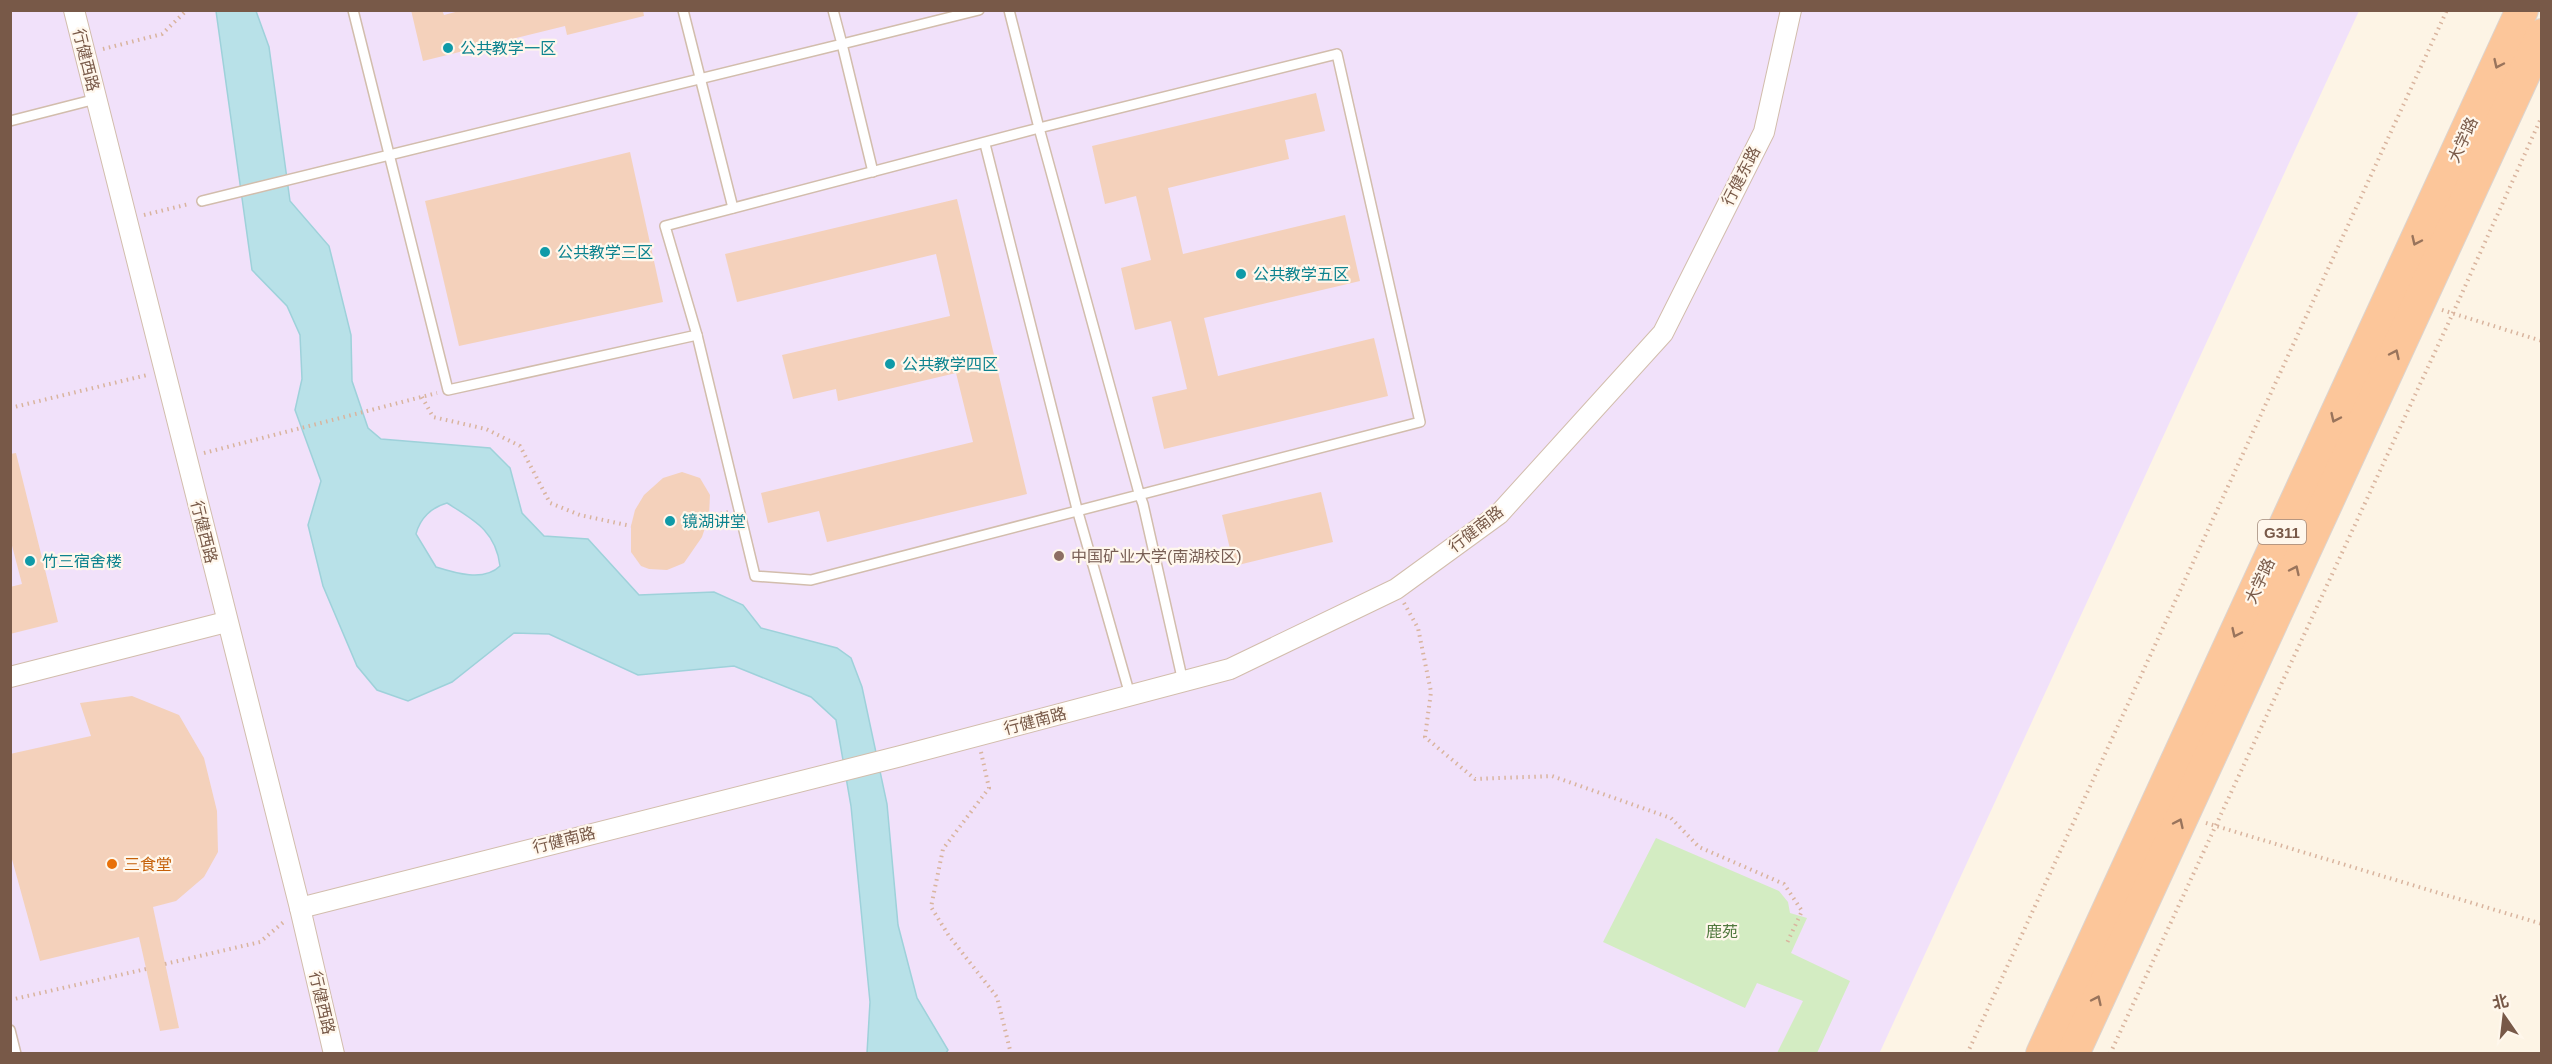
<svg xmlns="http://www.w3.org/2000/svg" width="2552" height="1064" font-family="Arial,'Noto Sans SC',sans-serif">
  <rect width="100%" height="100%" fill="#fdf4e5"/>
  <polygon fill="#f1e1fa" points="10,11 2359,11 1879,1054 11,1053"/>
  <polygon fill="#d3ecc2" points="1656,838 1779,891 1788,902 1790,913 1807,918 1791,953 1850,981 1817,1053 1777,1053 1803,1001 1757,983 1745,1008 1603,942"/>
  <path fill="#b8e1e8" stroke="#9ed1da" stroke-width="1.5" fill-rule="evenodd" d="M216,11h40l13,36 21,154 39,45 22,89 1,46 16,47 13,11 109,9 20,20 12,45 22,23 44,3 51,56 75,-3 29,13 18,23 76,20 14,10 11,29 25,117 11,121 19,73 31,52 -2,3h-79l3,-51 -19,-196 -15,-86 -25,-23 -77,-31 -96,9 -89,-41 -35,-1 -62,49 -44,19 -31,-11 -20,-24 -34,-80 -15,-61 13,-44 -26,-71 7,-31 -2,-44 -13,-29 -35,-36zM447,503c27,17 49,28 53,63 -16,16 -45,7 -64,1l-20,-33c4,-16 16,-27 31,-31z"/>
  <g fill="#f4d1bb">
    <polygon points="411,10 442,10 444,15 463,10 643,10 644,16 567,35 565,26 423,61"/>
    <polygon points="1316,93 1325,131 1285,140 1289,159 1168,188 1183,254 1345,215 1360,281 1204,318 1218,376 1374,338 1388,396 1164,449 1152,397 1187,389 1171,321 1135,330 1121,268 1151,260 1136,196 1105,204 1092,146"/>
    <polygon points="630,152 663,302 459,346 425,201"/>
    <polygon points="957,199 1027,494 827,542 819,511 768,523 761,493 973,442 956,373 838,401 836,389 793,399 782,355 950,316 936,254 737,302 725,254"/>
    <polygon points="16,453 58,622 10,634 10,587 22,584 10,538 10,454"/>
    <polygon points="682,472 700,478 710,495 709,516 702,537 684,563 667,570 649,569 641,566 631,552 631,526 635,510 644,495 663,478"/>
    <polygon points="1321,492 1333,542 1234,566 1222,515"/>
    <polygon points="132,696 179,715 204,758 217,811 218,852 204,877 176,901 153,907 179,1028 160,1031 139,937 40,961 10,852 10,754 91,736 80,703"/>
  </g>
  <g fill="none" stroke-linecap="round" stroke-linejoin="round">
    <defs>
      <g id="service">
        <polyline points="353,10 448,390 697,335 665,226 1039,128 1009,10"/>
        <polyline points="683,10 733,208"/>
        <polyline points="10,121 96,99"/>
        <polyline points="985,144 1077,509 1130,695"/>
        <polyline points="873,172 842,44 979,10"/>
        <polyline points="202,201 842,44 833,10"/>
        <polyline points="697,335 755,576 811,580 1420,422 1337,54 1039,128 1139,493 1143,504 1183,682"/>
        <polyline points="10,1030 16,1054"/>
      </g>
      <g id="minor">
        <polyline points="74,10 300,908 334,1054"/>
        <polyline points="10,677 226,622"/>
        <polyline points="300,908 901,756 1230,669 1396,589 1499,514 1663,333 1764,132 1791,10"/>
      </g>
      <g id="trunk">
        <polyline points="2042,1054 2522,10"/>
        <polyline points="2073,1054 2542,35"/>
      </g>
    </defs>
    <use href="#service" stroke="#d2bdac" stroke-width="12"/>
    <use href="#minor" stroke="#d2bdac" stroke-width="22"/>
    <use href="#trunk" stroke="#dcd4cf" stroke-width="34"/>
    <g stroke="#d9b49e" stroke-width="4" stroke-dasharray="1.5 4.5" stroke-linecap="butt">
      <polyline points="103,49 162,34 187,10"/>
      <polyline points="144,215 189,204"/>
      <polyline points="2442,310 2542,341"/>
      <polyline points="422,397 433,417 486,429 520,446 550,503 580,515 631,526"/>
      <polyline points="10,408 147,375"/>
      <polyline points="204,453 437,393"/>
      <polyline points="709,516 729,512"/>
      <polyline points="1404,603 1418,628 1431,692 1425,737 1475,779 1552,776 1671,818 1699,847 1784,884 1802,911 1786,945"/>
      <polyline points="981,752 989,788 943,849 931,907 949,936 997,997 1011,1054"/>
      <polyline points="2206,823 2542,924"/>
      <polyline points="165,964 260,942 286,920"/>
      <polyline points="10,1000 146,969"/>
      <polyline points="1967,1054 2447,10"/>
      <polyline points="2110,1054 2453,313 2542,116"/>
    </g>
    <use href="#service" stroke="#fff" stroke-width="9"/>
    <use href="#minor" stroke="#fff" stroke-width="20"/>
    <use href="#trunk" stroke="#fcc69a" stroke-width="32"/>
  </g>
  <defs><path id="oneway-chevron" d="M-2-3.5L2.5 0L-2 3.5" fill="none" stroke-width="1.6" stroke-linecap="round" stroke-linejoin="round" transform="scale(1.5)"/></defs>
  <g stroke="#99745c">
    <use href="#oneway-chevron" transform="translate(2498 64) rotate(115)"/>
    <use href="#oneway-chevron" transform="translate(2416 241) rotate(115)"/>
    <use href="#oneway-chevron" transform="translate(2395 354) rotate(-65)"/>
    <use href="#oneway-chevron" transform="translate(2335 418) rotate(115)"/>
    <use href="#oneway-chevron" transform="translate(2295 570) rotate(-65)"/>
    <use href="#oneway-chevron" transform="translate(2236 633) rotate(115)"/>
    <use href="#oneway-chevron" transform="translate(2179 823) rotate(-65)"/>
    <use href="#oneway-chevron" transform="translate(2097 1000) rotate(-65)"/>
  </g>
  <g fill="#0f9aa8" stroke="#fff7ec" stroke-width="2">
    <circle cx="448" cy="48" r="6"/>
    <circle cx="545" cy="252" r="6"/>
    <circle cx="1241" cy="274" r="6"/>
    <circle cx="890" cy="364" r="6"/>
    <circle cx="670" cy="521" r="6"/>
    <circle cx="30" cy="561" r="6"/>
  </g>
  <circle fill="#8d6e63" stroke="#fff7ec" stroke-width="2" cx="1059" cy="556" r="6"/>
  <circle fill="#e8710a" stroke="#fff7ec" stroke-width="2" cx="112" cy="864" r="6"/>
  <g text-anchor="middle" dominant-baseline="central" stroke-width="4.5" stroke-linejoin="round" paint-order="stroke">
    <rect fill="#fff7ec" stroke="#a08879" stroke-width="1.5" x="2258" y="520" width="48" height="24" rx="4.5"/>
    <g font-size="15" font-weight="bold" fill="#785948">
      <text x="2282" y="532">G311</text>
    </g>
    <g font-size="16" fill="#0d838f" stroke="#fff7ec" text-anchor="start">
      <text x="460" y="48">公共教学一区</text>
      <text x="557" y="252">公共教学三区</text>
      <text x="1253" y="274">公共教学五区</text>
      <text x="902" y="364">公共教学四区</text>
      <text x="682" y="521">镜湖讲堂</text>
      <text x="42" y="561">竹三宿舍楼</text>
    </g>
    <g font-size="16" fill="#785948" stroke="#fff7ec">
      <text transform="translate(86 60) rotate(76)">行健西路</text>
      <text transform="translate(2463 140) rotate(-65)">大学路</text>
      <text transform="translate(1741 176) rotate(-63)">行健东路</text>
      <text transform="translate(1476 529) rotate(-38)">行健南路</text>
      <text transform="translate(204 532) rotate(76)">行健西路</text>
      <text transform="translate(2260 581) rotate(-65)">大学路</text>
      <text transform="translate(1035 721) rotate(-15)">行健南路</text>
      <text transform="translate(564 840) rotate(-14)">行健南路</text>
      <text transform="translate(322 1003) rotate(77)">行健西路</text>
    </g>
    <g font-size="16" fill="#785e54" stroke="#fff7ec" text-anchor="start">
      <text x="1071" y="556">中国矿业大学(南湖校区)</text>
    </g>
    <g font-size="16" fill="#c56008" stroke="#fff7ec" text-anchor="start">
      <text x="124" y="864">三食堂</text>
    </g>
    <g font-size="16" fill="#4f783d" stroke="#fff7ec">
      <text x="1722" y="931">鹿苑</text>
    </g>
  </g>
  <rect width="2552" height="1064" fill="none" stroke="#785948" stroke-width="24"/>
  <g transform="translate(2504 1016) rotate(346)" stroke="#fff7ec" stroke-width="4.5" paint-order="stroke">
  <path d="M0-4.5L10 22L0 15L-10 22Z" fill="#785948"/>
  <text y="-9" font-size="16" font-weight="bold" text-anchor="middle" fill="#785948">北</text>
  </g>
</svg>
